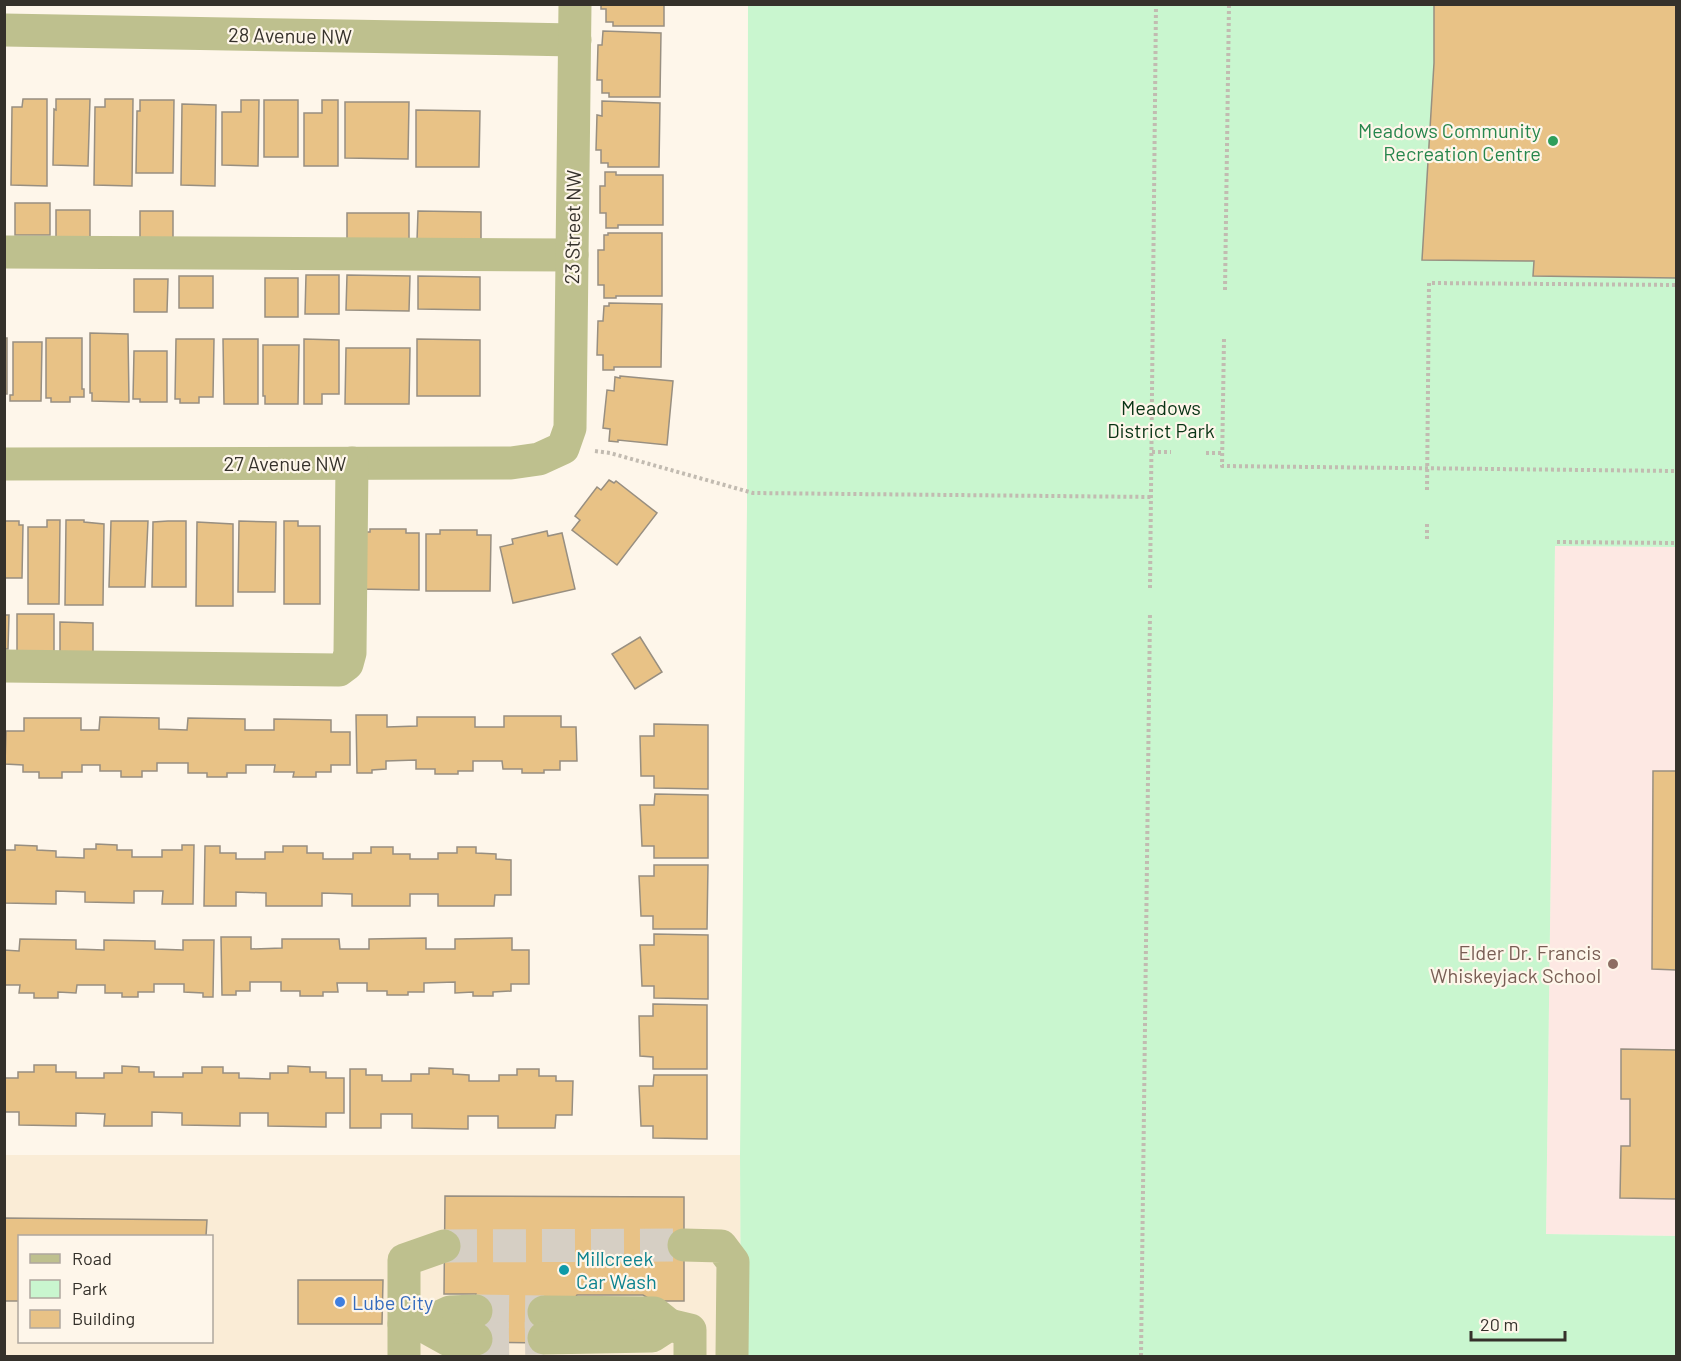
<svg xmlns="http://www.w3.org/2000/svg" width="1681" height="1361" font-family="Barlow,sans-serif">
  <rect width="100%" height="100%" fill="#fef6ea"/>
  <path fill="#faecd6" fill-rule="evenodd" d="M4,1155h736l1,201h-736zM20,1236h192v106h-192z"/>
  <polygon fill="#fde8e3" points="1555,546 1676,547 1676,1236 1546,1234"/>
  <polygon fill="#c9f6cf" points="748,5 1676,5 1676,547 1555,546 1546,1234 1676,1236 1676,1356 741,1356 740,1155 747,507"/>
  <g fill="#e8c286" stroke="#988f81" stroke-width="1.5">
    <polygon points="601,4 664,4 664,26 613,26 613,22 606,22 606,9 601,9"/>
    <polygon points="1434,4 1676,4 1676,278 1533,276 1534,261 1422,260 1434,63"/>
    <polygon points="603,31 661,33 660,97 609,97 609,93 602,93 602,80 597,80 598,45 602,45"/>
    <polygon points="23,99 47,99 47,186 11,185 12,107 22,107"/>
    <polygon points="56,99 90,99 88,166 53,165 54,109 56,110"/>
    <polygon points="105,99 133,99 132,186 94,185 95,107 105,107"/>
    <polygon points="140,100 174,100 173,173 136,173 137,111 140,111"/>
    <polygon points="241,100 259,100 258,166 222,165 222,112 241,112"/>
    <rect x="264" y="100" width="34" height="57"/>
    <polygon points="322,100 338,100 338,166 304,166 304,113 322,113"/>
    <polygon points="602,101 660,103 659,167 608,167 608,163 601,163 601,150 596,150 597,115 602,116"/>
    <polygon points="345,102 409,102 408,159 345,158"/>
    <polygon points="182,104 216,105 215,186 181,185"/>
    <polygon points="416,110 480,111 479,167 416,167"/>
    <polygon points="605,172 616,172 616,175 663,175 663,225 618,225 618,228 606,228 606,213 600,213 600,186 605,186"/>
    <rect x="15" y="203" width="35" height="32"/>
    <polygon points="56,210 90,210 90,237 56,238"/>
    <polygon points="140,211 173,211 173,240 140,239"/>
    <polygon points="418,211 481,212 481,242 417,241"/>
    <polygon points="347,213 409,213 409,242 347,241"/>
    <polygon points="608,233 662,233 662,296 616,296 616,298 604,298 604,285 598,285 598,250 604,250 604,235 608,235"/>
    <polygon points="306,275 339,275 339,314 305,314"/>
    <polygon points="347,275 410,276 409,311 346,310"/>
    <rect x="179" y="276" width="34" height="32"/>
    <polygon points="418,276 480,277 480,310 418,309"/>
    <rect x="265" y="278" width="33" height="39"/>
    <polygon points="134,279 168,279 167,312 134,312"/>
    <polygon points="609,303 662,304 661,367 614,367 614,370 603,370 603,355 597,355 598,321 603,321 604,306 609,306"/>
    <polygon points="90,333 128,334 129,402 92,401 92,393 90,393"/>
    <rect x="4" y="338" width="3" height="56"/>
    <polygon points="46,338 82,338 82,389 84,389 84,397 70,397 70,402 51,402 51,398 46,398"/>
    <polygon points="176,339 214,339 213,397 199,397 199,403 180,403 180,399 175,399"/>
    <polygon points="223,339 258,339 258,404 224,404"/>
    <polygon points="304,339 339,340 339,394 322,394 322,404 304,404"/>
    <polygon points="417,339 480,340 480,396 417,396"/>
    <polygon points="13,342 42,342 41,401 10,401 10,395 13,395"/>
    <polygon points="263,345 299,345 298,404 265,404 265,396 263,396"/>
    <polygon points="346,348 410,348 409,404 345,404"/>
    <polygon points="134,351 167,351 167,402 140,402 140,399 133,399"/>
    <polygon points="620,376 673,381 667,445 618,440 618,442 609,441 610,429 603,428 607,390 614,391 615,377 620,378"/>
    <polygon points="609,480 614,483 616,481 657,513 617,565 572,530 580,520 575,516 597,487 601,490"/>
    <polygon points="47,520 60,520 59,604 28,604 28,527 47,527"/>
    <polygon points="66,520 84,520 84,522 104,524 103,605 65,605"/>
    <polygon points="4,521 19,521 19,525 23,525 22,578 4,578"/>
    <polygon points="111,521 148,521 145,587 109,587"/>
    <polygon points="168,521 186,521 186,587 152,587 153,522"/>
    <polygon points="239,521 276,522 275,592 238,592"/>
    <polygon points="284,521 298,521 298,526 320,526 320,604 284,604"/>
    <polygon points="197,522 233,524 233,606 196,606"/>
    <polygon points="370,529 406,529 406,533 419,533 419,590 355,589 355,532 370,532"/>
    <polygon points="440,530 477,530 477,535 491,535 490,591 426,591 426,534 440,534"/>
    <polygon points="547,531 548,536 562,533 575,589 513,603 500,547 513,544 512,539"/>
    <rect x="17" y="614" width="37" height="38"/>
    <polygon points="4,615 9,615 8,649 4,649"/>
    <polygon points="60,622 93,623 93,656 60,656"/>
    <polygon points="640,637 662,672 635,689 612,654"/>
    <polygon points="356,715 387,715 387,727 417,726 417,717 475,717 475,727 504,727 504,716 561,716 561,727 576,727 577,761 560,761 560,770 544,770 544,773 522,773 522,769 503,769 502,761 473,761 473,771 458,771 458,774 435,774 435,769 416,769 416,760 386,761 386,769 372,770 372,773 357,773"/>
    <polygon points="100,717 159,718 159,729 187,730 188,718 245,719 245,730 274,730 274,719 331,720 331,732 350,732 350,765 331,765 331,772 316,772 316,777 293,777 294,772 274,772 275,765 246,765 246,773 227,773 227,777 207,777 207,773 188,773 188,763 157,763 157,771 142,771 142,777 121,777 121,771 100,771 100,765 82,765 82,772 62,772 62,778 39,778 39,772 23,772 23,765 5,764 6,731 24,731 24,718 81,718 81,730 99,730"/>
    <polygon points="654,724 708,725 708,789 654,788 654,776 641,776 640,736 654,736"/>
    <polygon points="1653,771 1676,771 1676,970 1652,969"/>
    <polygon points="655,794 708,795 708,858 654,858 654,846 642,846 640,805 654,805"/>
    <polygon points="96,844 117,845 117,850 132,850 132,857 162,857 162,850 182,850 182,845 194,845 193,904 162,904 163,891 134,891 134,903 85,902 85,892 56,891 56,904 4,903 4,850 15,850 15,845 37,846 37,850 56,851 56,857 84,858 84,849 96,849"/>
    <polygon points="205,846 220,846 220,853 236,853 236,859 265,859 265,852 283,852 283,846 307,846 307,853 323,853 323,859 353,859 353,853 371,853 371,847 393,847 393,854 410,854 410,859 438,859 438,853 457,853 457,847 476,847 476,853 496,854 496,859 511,860 511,895 495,895 494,906 438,906 438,894 410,894 410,906 352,906 352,894 322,893 322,906 266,906 266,893 236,892 236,906 204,906"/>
    <polygon points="654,865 708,865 707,929 653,929 653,916 641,916 639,876 654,876"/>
    <polygon points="654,934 708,935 708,999 654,998 654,986 642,986 640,945 654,945"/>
    <polygon points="221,937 251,937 251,949 282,948 282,939 339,939 340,949 369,949 369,939 426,938 426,949 455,949 455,939 512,938 512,950 529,950 529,984 511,984 511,991 493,992 493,996 473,996 473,992 455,993 455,982 424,983 424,992 408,992 408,995 387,995 387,991 367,991 367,983 337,983 338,992 323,992 323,996 300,996 300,991 281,991 281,982 250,982 250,991 236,991 236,995 222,995"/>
    <polygon points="20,939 76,940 76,949 104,950 104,940 155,941 155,949 183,950 183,940 214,940 213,997 203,997 203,993 184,992 184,984 154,984 154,992 138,992 138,997 122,997 122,993 105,993 105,985 77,985 76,993 58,992 58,998 34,998 34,993 19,993 20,985 4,985 4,950 19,951"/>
    <polygon points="653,1004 707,1005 707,1069 653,1069 653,1057 640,1056 639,1016 653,1016"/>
    <polygon points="1621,1049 1676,1050 1676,1199 1620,1198 1621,1146 1630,1146 1630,1099 1621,1099"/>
    <polygon points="34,1065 56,1065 56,1072 76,1072 76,1078 104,1078 104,1073 122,1073 122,1066 139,1067 139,1072 154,1072 154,1077 183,1077 183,1073 202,1073 202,1067 223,1067 223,1073 239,1073 239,1078 270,1079 270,1073 288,1073 288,1066 310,1067 310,1072 326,1072 326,1078 344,1078 344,1113 326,1113 326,1127 268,1126 268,1113 240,1113 240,1126 182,1125 182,1113 152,1112 152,1126 104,1126 105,1114 76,1113 76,1126 19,1125 19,1112 4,1112 4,1078 18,1078 18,1072 34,1072"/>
    <polygon points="429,1068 453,1069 453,1074 469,1075 469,1081 499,1081 499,1075 517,1075 517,1069 539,1069 539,1076 556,1076 556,1081 573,1081 572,1115 556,1115 555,1128 498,1128 498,1116 468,1116 468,1129 412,1128 412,1114 381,1114 381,1128 350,1128 350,1069 366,1069 366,1075 382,1075 382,1081 411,1081 411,1074 429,1074"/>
    <polygon points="654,1075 707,1075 707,1139 653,1138 653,1126 641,1126 639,1086 653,1086"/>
    <polygon points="445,1196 684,1197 684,1301 653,1301 643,1295 577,1295 544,1343 476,1342 476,1294 444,1294"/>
    <polygon points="4,1218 207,1220 206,1236 20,1236 20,1301 4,1301"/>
    <polygon points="298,1280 383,1280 382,1324 298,1324"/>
  </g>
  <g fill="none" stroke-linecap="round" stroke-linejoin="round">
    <g stroke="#d6cfc4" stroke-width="33" stroke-dasharray="33 16" stroke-linecap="butt">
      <polyline points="444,1246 684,1245"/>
      <polyline points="476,1311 544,1312"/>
      <polyline points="476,1339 544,1338"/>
    </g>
    <g stroke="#c2bbb1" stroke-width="4" stroke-dasharray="3 3" stroke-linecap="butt">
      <polyline points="1225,290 1229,4"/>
      <polyline points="1224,339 1222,466 1676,471"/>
      <polyline points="595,451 610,453 753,493 1152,497"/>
      <polyline points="1152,452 1171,452"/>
      <polyline points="1206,453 1222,453"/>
      <polyline points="1427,490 1429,283 1676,285"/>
      <polyline points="1427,539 1427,524"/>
      <polyline points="1557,542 1676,543"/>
      <polyline points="1150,588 1156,4"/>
      <polyline points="1141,1356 1150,613"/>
    </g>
    <g stroke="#bec08e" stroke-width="33">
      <polyline points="4,30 575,40"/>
      <polyline points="4,252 572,255"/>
      <polyline points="4,464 511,463 539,459 563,448 570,428 575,4"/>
      <polyline points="4,666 339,670 347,664 350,653 352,463"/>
      <polyline points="684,1245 721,1246 733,1262 732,1356"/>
      <polyline points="544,1312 654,1313 669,1325"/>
      <polyline points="404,1324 422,1325 450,1312 476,1311"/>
      <polyline points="422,1325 449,1340 476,1339"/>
      <polyline points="544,1338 652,1336 669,1325 690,1330 690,1356"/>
      <polyline points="404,1356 404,1260 444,1246"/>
    </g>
  </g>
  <circle fill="#2e9e5b" stroke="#fef6ea" stroke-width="2" cx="1553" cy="141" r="6"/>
  <circle fill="#8d6e63" stroke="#fef6ea" stroke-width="2" cx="1613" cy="964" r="6"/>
  <circle fill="#0f9aa8" stroke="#fef6ea" stroke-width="2" cx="564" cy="1270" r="6"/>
  <circle fill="#3f7fe0" stroke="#fef6ea" stroke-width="2" cx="340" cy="1302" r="6"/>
  <g text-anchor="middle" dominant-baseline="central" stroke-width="4.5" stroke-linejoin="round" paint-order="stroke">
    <g font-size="20" fill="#35312b" stroke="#fef6ea">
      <text transform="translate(290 35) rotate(1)">28 Avenue NW</text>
      <text transform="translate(572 227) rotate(-89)">23 Street NW</text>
      <text x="285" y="463">27 Avenue NW</text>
    </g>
    <g font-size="20" fill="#27864d" stroke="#fef6ea" text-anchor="end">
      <text x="1541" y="130">Meadows Community<tspan x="1541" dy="23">Recreation Centre</tspan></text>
    </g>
    <g font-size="20" fill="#083314" stroke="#fef6ea">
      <text x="1161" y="407">Meadows<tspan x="1161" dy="23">District Park</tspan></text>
    </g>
    <g font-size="20" fill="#785e54" stroke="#fef6ea" text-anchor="end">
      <text x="1601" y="952">Elder Dr. Francis<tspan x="1601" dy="23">Whiskeyjack School</tspan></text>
    </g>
    <g font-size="20" fill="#0d838f" stroke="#fef6ea" text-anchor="start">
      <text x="576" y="1258">Millcreek<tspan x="576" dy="23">Car Wash</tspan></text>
    </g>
    <g font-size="20" fill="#366cbe" stroke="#fef6ea" text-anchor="start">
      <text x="352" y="1302">Lube City</text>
    </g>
  </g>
  <rect width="1681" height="1361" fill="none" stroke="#35312b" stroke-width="12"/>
  <rect x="18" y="1235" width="195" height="108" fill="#fef6ea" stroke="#aea79e" stroke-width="1.5"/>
  <rect x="30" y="1254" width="30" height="9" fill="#bec08e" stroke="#aea79e" stroke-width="1.5"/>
  <text x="72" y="1265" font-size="18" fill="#35312b">Road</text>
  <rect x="30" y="1280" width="30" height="18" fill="#c9f6cf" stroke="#aea79e" stroke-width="1.5"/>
  <text x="72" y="1295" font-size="18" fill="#35312b">Park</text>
  <rect x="30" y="1310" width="30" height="18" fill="#e8c286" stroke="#aea79e" stroke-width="1.5"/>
  <text x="72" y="1325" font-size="18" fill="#35312b">Building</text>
  <path d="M1471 1331v9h94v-9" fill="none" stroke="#35312b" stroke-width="3"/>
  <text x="1480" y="1331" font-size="18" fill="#35312b" stroke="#fef6ea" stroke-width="4.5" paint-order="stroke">20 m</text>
</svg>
